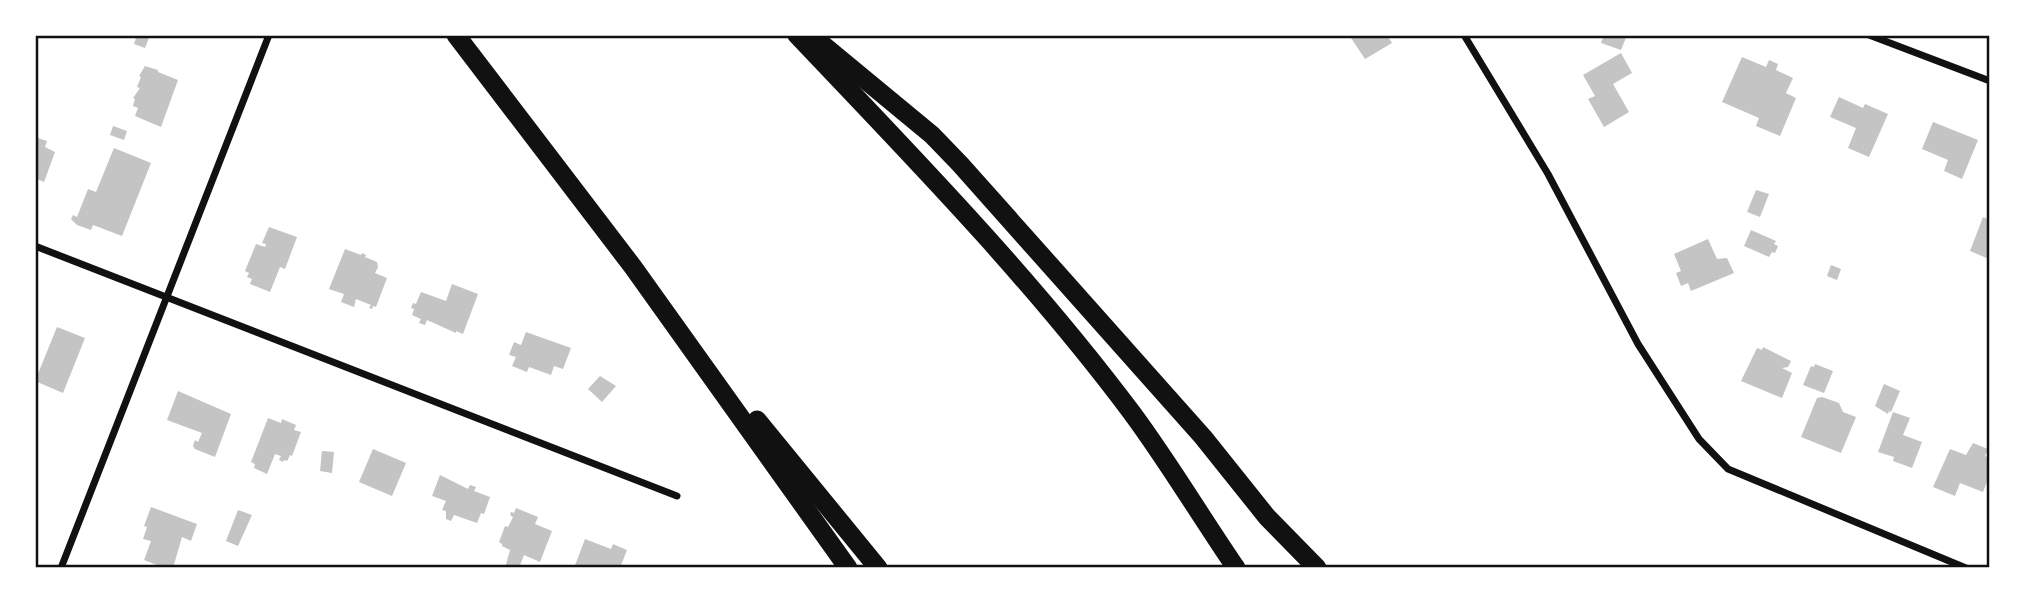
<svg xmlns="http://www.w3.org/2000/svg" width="2025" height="603" font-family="Helvetica,sans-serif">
  <rect width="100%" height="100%" fill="#fff"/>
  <g fill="#c4c4c4">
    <polygon points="137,35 150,35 145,48 134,44"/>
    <polygon points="1349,35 1387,35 1392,43 1365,59"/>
    <polygon points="1604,35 1627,35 1621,50 1601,43"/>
    <polygon points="1621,53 1632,73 1613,84 1629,112 1604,127 1588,99 1595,96 1583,75"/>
    <polygon points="1742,57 1766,67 1769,60 1778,64 1776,70 1793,78 1786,93 1796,98 1780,136 1756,126 1759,118 1722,102"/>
    <polygon points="145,66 158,70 158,72 178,80 161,127 135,116 138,108 133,106 135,99 133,98 140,88 137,87 141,77 139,76"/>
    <polygon points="1839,97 1863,108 1865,104 1888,114 1869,157 1848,148 1856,128 1830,117"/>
    <polygon points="1933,122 1978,140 1962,179 1944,171 1948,160 1922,149"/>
    <polygon points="113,126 127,131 124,140 110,135"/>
    <polygon points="35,137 47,141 45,147 55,152 44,182 35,178"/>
    <polygon points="114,148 151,163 122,236 93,225 91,230 77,225 71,219 73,215 77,217 88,189 96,192"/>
    <polygon points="1756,190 1769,194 1760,217 1747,212"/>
    <polygon points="1983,217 1990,220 1989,259 1970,251"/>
    <polygon points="269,227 297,237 285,269 280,267 270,292 250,284 252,279 247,277 249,273 245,271 256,244 265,247 266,244 262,243"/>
    <polygon points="1751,230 1776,241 1774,244 1778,246 1775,253 1772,252 1769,257 1744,246"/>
    <polygon points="1708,239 1717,259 1727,258 1734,273 1691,291 1688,283 1681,286 1676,273 1681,271 1674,254"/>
    <polygon points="345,249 361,255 362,253 366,255 365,257 377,262 378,267 375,273 387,278 376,307 373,306 372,309 369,308 371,305 356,299 354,307 341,302 344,294 329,289"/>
    <polygon points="1831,265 1841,269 1837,280 1827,276"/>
    <polygon points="452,284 478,294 463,334 456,331 456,333 427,320 425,325 419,323 421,319 412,315 414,309 411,308 413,303 416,304 421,292 446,301"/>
    <polygon points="57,327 85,338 63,393 35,381"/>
    <polygon points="526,332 571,348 563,369 554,366 551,375 529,367 527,372 512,366 516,357 509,355 514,342 521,345"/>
    <polygon points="1763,347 1791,361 1788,367 1782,368 1792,373 1782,398 1741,381 1757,348 1762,350"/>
    <polygon points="1815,364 1833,371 1824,393 1803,385 1811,366 1814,367"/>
    <polygon points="600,376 616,386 602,402 588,389"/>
    <polygon points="1884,384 1900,391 1891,412 1889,411 1888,414 1875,406"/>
    <polygon points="178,391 231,414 215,457 195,449 193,446 195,440 198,442 202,433 167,420"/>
    <polygon points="1822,397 1839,403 1843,412 1856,417 1841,453 1801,437 1817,398"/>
    <polygon points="1893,412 1910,418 1903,435 1922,442 1912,468 1893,461 1894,457 1878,452"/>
    <polygon points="268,418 281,423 282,419 296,425 294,430 301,432 292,456 290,455 287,461 284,460 283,462 279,460 281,456 275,454 267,474 254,468 255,464 251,462"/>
    <polygon points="1973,443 1988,449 1985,456 1990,458 1990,474 1983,492 1960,483 1955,496 1933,487 1950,449 1966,455"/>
    <polygon points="373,449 406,463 392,496 359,482"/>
    <polygon points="322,451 334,452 332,473 320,471"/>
    <polygon points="440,475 468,489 470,485 476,487 474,491 490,497 484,514 481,513 477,523 454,515 451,521 446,519 446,511 442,510 446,501 432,496"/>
    <polygon points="151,507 197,524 191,541 182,537 173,568 165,568 144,560 151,541 143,539 147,527 144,526"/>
    <polygon points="516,508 538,517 535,524 552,531 540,562 524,555 519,568 505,568 510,550 502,546 502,544 499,542 505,526 508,527 513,517 510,515 511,512 514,513"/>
    <polygon points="238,510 252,515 238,546 226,541"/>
    <polygon points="585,539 611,549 613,544 627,550 620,568 574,568"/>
  </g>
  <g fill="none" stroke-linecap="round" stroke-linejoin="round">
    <g stroke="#111" stroke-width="7">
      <polyline points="1464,35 1548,174 1638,344 1699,439 1728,469 1966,568"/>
      <polyline points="1869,35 1990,81"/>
      <polyline points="35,246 677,496"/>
      <polyline points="61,568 269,35"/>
    </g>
    <g stroke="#111" stroke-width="19">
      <polyline points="456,35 633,267 848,568"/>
      <path d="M797,35c116,122 234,243 335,378 37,50 69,104 104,155"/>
      <polyline points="811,35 932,135 960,164 1203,437 1267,517 1317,568"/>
      <polyline points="757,420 878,568"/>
    </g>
  </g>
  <rect width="2025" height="603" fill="none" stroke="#ffffff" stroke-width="74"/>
  <rect x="37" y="37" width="1951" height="529" fill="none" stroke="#111" stroke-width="2.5"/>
</svg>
